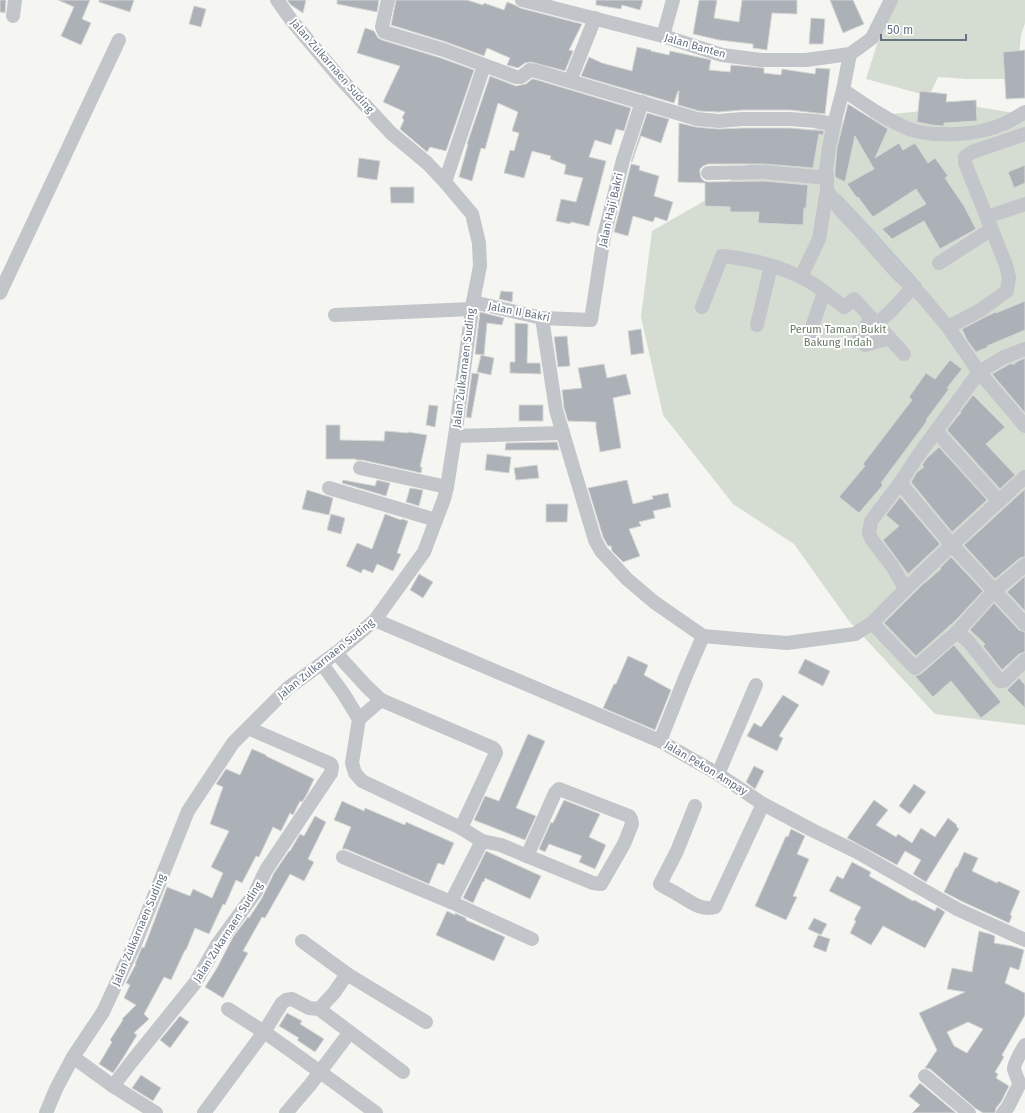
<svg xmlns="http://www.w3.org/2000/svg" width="1025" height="1113" font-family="'Fira Sans',sans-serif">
  <rect width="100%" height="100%" fill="#f5f5f1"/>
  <g fill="#d5dcd2">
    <polygon points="891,0 1025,0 1025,23 1021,35 1018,65 1014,79 968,79 938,77 929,96 866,79"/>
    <polygon points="972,106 1025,115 1025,725 935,714 849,621 794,544 733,504 663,415 641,317 652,231 713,196 774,140 853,118"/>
  </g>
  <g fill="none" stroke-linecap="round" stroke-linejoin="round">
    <polyline stroke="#bdc6cd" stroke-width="3.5" points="839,196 869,228 920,285"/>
  </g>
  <g fill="#abb1b7" stroke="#d6d6d4" fill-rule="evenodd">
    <polygon points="0,0 6,0 5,13 0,12"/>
    <polygon points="58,0 90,0 82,19 91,23 81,45 61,36 74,7"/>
    <polygon points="99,0 134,0 130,12 99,2"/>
    <polygon points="287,0 306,0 303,13 291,5"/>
    <polygon points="337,0 379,0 377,12 337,4"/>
    <polygon points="396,0 467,0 483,5 484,3 504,10 507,2 515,5 520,8 582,24 569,50 573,51 565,71 531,62 525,63 518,68 507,65 510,58 487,48 484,56 446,42 391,25"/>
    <polygon points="596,0 643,0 640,10 622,5 621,9 596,5"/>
    <polygon points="699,0 717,0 714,18 739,22 742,0 797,0 797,14 772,13 767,50 753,48 753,44 719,40 693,34"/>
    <polygon points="830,0 853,0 864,24 843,33"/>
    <polygon points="194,6 206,9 201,27 189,24"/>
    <polygon points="811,18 825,19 823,44 809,44"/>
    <polygon points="365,28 374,31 378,38 382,40 441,58 474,70 446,151 430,147 427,152 400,129 404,120 402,118 405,112 383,102 400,66 357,53"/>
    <polygon points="637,47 651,50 651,51 669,55 670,51 703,58 711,60 709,70 730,72 731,65 764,68 764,73 781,75 782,69 815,74 816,68 830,69 825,114 790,110 742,110 719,112 699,111 678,105 679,91 678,91 674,103 581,76 589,57 602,63 632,71"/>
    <polygon points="1025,50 1025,98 1006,99 1003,52"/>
    <polygon points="490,76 516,86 526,84 532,79 534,79 631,108 624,131 616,129 611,145 595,140 589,157 606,161 589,226 571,222 570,224 556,221 561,199 576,202 583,178 564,174 566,165 550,159 551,156 532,151 524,178 504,173 510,150 514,151 519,133 512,131 518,112 498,103 485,149 481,148 472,181 459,177 468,144 467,144"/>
    <polygon points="920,91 947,94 946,102 976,100 977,121 944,123 944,126 932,125 917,122"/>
    <polygon points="848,104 888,129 875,158 899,143 903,150 915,143 928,163 935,158 948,176 945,178 964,206 976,229 940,249 924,221 892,239 882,229 926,204 916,189 873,217 858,197 857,198 847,184 874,169 855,136 845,182 835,177 835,171 837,148"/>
    <polygon points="647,113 669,119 661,143 641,136 632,162 631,162"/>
    <polygon points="679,123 696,127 718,129 742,128 790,128 824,131 823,135 819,134 813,168 764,164 708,164 703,166 700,169 700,173 701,178 704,181 708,182 764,181 808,185 806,208 804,208 803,225 758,223 759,212 730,212 730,207 705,206 705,183 678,182"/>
    <polygon points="359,158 380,161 377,180 357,177"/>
    <polygon points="631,164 640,166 639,170 659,176 654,196 673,202 667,221 655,217 653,222 633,216 628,236 614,232"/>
    <polygon points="1025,165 1025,183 1014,188 1008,172"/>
    <polygon points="390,187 414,187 414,203 391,203"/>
    <polygon points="501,291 513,292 512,302 499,299"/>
    <polygon points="1025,301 1025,330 987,346 988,347 976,352 967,340 962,329 989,315 996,312 996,313"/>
    <polygon points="480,312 504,318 502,325 487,323 484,355 475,354"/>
    <polygon points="515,323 528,324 527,363 540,363 541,374 510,373 510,362 515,362"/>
    <polygon points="641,329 644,353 631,355 628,331"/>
    <polygon points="567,336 570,366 558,367 554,337"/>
    <polygon points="481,355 494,358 491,375 477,372"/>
    <polygon points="1025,358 1025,413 992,374 1008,365 1012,363 1013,365 1018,361"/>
    <polygon points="950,360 962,369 947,388 949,389 926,420 927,421 881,483 883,485 859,513 839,497 865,466 863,464 912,400 909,397 926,373 935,379"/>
    <polygon points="604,364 607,378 626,374 631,394 613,398 621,448 600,452 596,428 596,422 568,421 564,408 562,390 582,388 578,368"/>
    <polygon points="472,373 479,374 471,418 466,417"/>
    <polygon points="973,395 1005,427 986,444 1015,475 1000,489 947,430 957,417 961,413 960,412"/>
    <polygon points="429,405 438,406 435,427 426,425"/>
    <rect x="519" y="405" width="24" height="16"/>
    <polygon points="326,425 340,425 340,440 384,441 385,431 408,433 408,432 427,435 420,467 422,467 421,473 362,460 356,460 356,459 326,459"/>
    <polygon points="557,442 559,450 505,450 506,443"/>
    <polygon points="939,447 987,500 952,532 911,482 917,472 924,467 922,465 927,458"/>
    <polygon points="487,454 511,457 509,473 485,470"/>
    <polygon points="537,465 539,478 516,480 514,468"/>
    <polygon points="343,480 375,486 377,480 390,483 386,496 342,483"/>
    <polygon points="627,480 633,504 653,499 652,496 668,493 671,507 653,511 655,518 639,522 641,526 629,529 640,556 623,562 612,551 611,546 608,546 603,537 588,488"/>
    <polygon points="410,488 423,490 419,506 406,502"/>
    <polygon points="1025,489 1025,557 1020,558 995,579 964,545"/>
    <polygon points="307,490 333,498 329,515 302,509"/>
    <polygon points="900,497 940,544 908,574 883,540 899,526 886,515"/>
    <polygon points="546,504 568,504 567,522 546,522"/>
    <polygon points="331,514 345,518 341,534 327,530"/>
    <polygon points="385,514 401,520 402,519 408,521 397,553 401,554 393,571 377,564 373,573 363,569 361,573 346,566 357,543 372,549"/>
    <polygon points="951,557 983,591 956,620 916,656 884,623 922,585 941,569 940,568"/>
    <polygon points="419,574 433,582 423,598 410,590"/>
    <polygon points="1025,576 1025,611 1007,592"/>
    <polygon points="994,603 1019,630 1025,632 1025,652 1019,654 1002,670 983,646 985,644 970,630"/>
    <polygon points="954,645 1001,702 981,718 951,681 933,697 915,676 921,674"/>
    <polygon points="628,656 648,665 644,675 671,690 655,730 603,708 614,684 616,684"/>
    <polygon points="805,659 830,671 823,686 798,673"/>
    <polygon points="1019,678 1025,685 1025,708 1007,690"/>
    <polygon points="783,695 799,705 779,736 783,738 777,751 747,736 754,723 761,727"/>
    <polygon points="528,734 545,741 516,808 536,816 525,840 474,820 485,796 499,801"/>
    <polygon points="252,749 266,755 266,756 314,779 307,794 302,802 300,801 293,815 290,813 281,831 273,827 259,857 256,856 242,883 236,880 225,905 223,904 209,934 195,928 186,950 185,950 171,980 164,977 144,1014 149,1019 134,1033 137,1035 123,1058 113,1073 99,1064 112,1042 110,1040 123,1020 122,1019 136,1005 124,998 130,985 126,983 136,964 135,964 142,947 144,948 167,887 190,896 193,889 212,898 223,873 211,867 229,831 210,824 223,787 216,784 226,769 240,775"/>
    <polygon points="754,766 764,771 755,789 746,782"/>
    <polygon points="914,784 926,792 910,814 899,806"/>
    <polygon points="564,800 600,814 589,837 606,845 595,869 579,862 582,856 549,844 545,852 539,849 551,822 553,823"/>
    <polygon points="874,800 888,810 876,825 896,837 898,834 912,843 921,828 935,837 948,818 957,825 956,826 959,829 926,882 913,874 921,860 905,851 897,865 847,838"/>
    <polygon points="342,801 364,811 365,808 405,825 406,822 454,843 444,865 438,863 429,884 346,849 342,849 351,827 334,820"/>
    <polygon points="315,816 326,822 308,859 314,862 304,881 290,874 265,918 262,917 243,951 248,953 223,998 205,987 217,968 233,937 248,917 249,918 262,898 274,873 289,851 290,851 300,834 304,836"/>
    <polygon points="791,829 805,836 797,854 809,859 793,896 797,897 786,920 755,906 786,836 788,837"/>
    <polygon points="486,851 541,876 530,899 485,878 484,882 483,881 473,903 463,898"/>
    <polygon points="964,852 978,858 972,871 997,883 998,881 1020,891 1010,915 1012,916 1009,923 961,901 944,892 956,867 957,868"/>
    <polygon points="852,862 871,872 869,876 913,901 914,900 935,911 937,907 945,912 925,948 883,926 871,945 850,933 856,921 854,920 861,907 829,891 837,876 843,879"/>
    <polygon points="447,911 455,915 455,913 466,918 466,920 505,937 494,961 436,935"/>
    <polygon points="814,918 827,924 821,935 808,929"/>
    <path d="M979,931l11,3 5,2 -1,7 18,3 12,4 -5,20 -9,-3 -5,16 20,10v22l-23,40 2,2 -9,15 3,2 -2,4 13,8 -8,16 -5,6 -1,5h-12l-8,-5 -45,-39 -5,-1 12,-18 -18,-37 46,-21 -18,-3 5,-21 20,4zM968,1022l15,7 -16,24 -13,-7 -7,-14z"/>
    <polygon points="818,935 830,939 826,952 813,947"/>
    <polygon points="287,1013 302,1021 300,1024 324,1039 315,1052 297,1040 299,1038 279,1026"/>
    <polygon points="180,1016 189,1022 170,1048 160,1040"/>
    <polygon points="141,1075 161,1088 153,1101 132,1088"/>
    <polygon points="920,1083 956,1113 912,1113 920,1105 909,1096"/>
  </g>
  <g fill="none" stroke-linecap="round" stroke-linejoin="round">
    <g stroke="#c2c5c9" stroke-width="14">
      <polyline points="388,0 382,27 384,32 444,50 516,77 521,77 530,70 536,71 697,119 719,121 742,119 790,119 816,121 834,124"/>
      <polyline points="522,0 663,36 722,55 761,60 806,60 850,54 860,47 872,38 891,0"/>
      <polyline points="13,16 15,0"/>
      <polyline points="663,36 673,0"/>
      <polyline points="850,54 843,90 834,124 829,147 826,171 827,178 827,190 840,210 860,231 896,272 921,295 948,327 979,372 1025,426"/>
      <polyline points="570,81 595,18"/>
      <path d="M843,90c21,14 43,30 66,39 25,9 71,6 94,-5 8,-3 15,-8 22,-12"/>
      <polyline points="708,173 764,172 827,178"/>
      <polyline points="445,182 484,66"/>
      <polyline points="987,217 1025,204"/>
      <polyline points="939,263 992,229"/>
      <polyline points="801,277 819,239 827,190"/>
      <polyline points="0,293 119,40"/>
      <polyline points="473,302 542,318 591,320 604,236 623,160 642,102"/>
      <path d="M702,307l20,-51c29,3 62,11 88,26 12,7 23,17 34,25l10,-8 50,55"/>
      <polyline points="335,315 472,309"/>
      <polyline points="871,317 859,338 865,345 890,338"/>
      <polyline points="542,318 556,410 595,540 601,551 627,579 654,602 703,636 737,639 787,643 855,634 872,623"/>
      <polyline points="877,323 890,312 913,287"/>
      <polyline points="757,325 771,266"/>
      <polyline points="948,327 979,311 1007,291 1009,277 1006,265 965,163 965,157 972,152 1025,134"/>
      <polyline points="810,333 824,292"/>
      <polyline points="936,431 999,501"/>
      <polyline points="455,436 563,433"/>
      <polyline points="360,468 447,487"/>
      <path d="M1025,477c-52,48 -104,95 -153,146l43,45 42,-36 37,-41 31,-26"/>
      <polyline points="900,483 951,544 1025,624"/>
      <polyline points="329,488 436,520"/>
      <polyline points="905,588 892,566 872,540 869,533 871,521 900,483 917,457 979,372 1004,357 1025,349"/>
      <polyline points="375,620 660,741 718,774 763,804 814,831 857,852 957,909 1025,940"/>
      <polyline points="957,632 968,641 1000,681 1004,681 1025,660"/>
      <polyline points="336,653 367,687 381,700 493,748 495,750 496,753 461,828"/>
      <polyline points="322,664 343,693 359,719 352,763 355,773 362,781 461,828 482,841 501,845 527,856"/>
      <polyline points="359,719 381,700"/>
      <polyline points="660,741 685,678 703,636"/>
      <polyline points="718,774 756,685"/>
      <polygon points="559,789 629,816 631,819 632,824 624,844 601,884 593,883 527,856 555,793"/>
      <path d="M695,806l-18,45 -17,33c7,5 15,8 22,13 10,6 21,14 33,10l48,-103"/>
      <polyline points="343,857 451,902 532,939"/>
      <polyline points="451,902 482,841"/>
      <path d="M302,941l45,33 -13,19 -15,16 -10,-1 -17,-9 -6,1 -4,3 -18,29c38,26 75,54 112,81"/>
      <polyline points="347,974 426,1022"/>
      <polyline points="319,1009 403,1072"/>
      <polyline points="73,1057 113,1086 156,1113"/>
      <polyline points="925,1076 969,1113"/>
      <polyline points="113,1086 133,1060 195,983 217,945 255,893 266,870 331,773 332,767 331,764 248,728"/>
      <polyline points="46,1113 56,1089 73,1057 103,1012 137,939 188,811 233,743 288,688 336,653 375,620 424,552 444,499 447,487 455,436 473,302 480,266 479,243 472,214 445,182 427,163 391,133 340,78 292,21 277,0"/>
      <polyline points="204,1113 264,1032 228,1009"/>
      <polyline points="286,1113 310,1085 350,1032"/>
      <path d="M1003,1113l5,-6 11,-22c0,-6 -4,-10 -5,-16 0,-6 8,-19 11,-24"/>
    </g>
  </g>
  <g text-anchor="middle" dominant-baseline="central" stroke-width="4" stroke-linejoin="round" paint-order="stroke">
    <g font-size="11" fill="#647282" stroke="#fff">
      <text transform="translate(695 46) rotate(16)">Jalan Banten</text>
      <text transform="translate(332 66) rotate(49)">Jalan Zulkarnaen Suding</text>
      <text transform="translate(611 210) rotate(-77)">Jalan Haji Bakri</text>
      <text transform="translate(519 312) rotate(11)">Jalan II Bakri</text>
      <text transform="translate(464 368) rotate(-83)">Jalan Zulkarnaen Suding</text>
      <text transform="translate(326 659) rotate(-39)">Jalan Zulkarnaen Suding</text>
      <text transform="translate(706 768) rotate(31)">Jalan Pekon Ampay</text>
      <text transform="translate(139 930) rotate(-67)">Jalan Zulkarnaen Suding</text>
      <text transform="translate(228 932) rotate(-57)">Jalan Zukarnaen Suding</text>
    </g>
    <g font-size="11" fill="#657963" stroke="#fff">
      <text x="838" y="329">Perum Taman Bukit<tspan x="838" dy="13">Bakung Indah</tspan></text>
    </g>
  </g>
  <path d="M881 34v6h85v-6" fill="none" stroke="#647282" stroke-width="2"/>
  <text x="887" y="34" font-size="12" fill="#647282" stroke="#ffffff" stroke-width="3" paint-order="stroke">50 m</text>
</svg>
